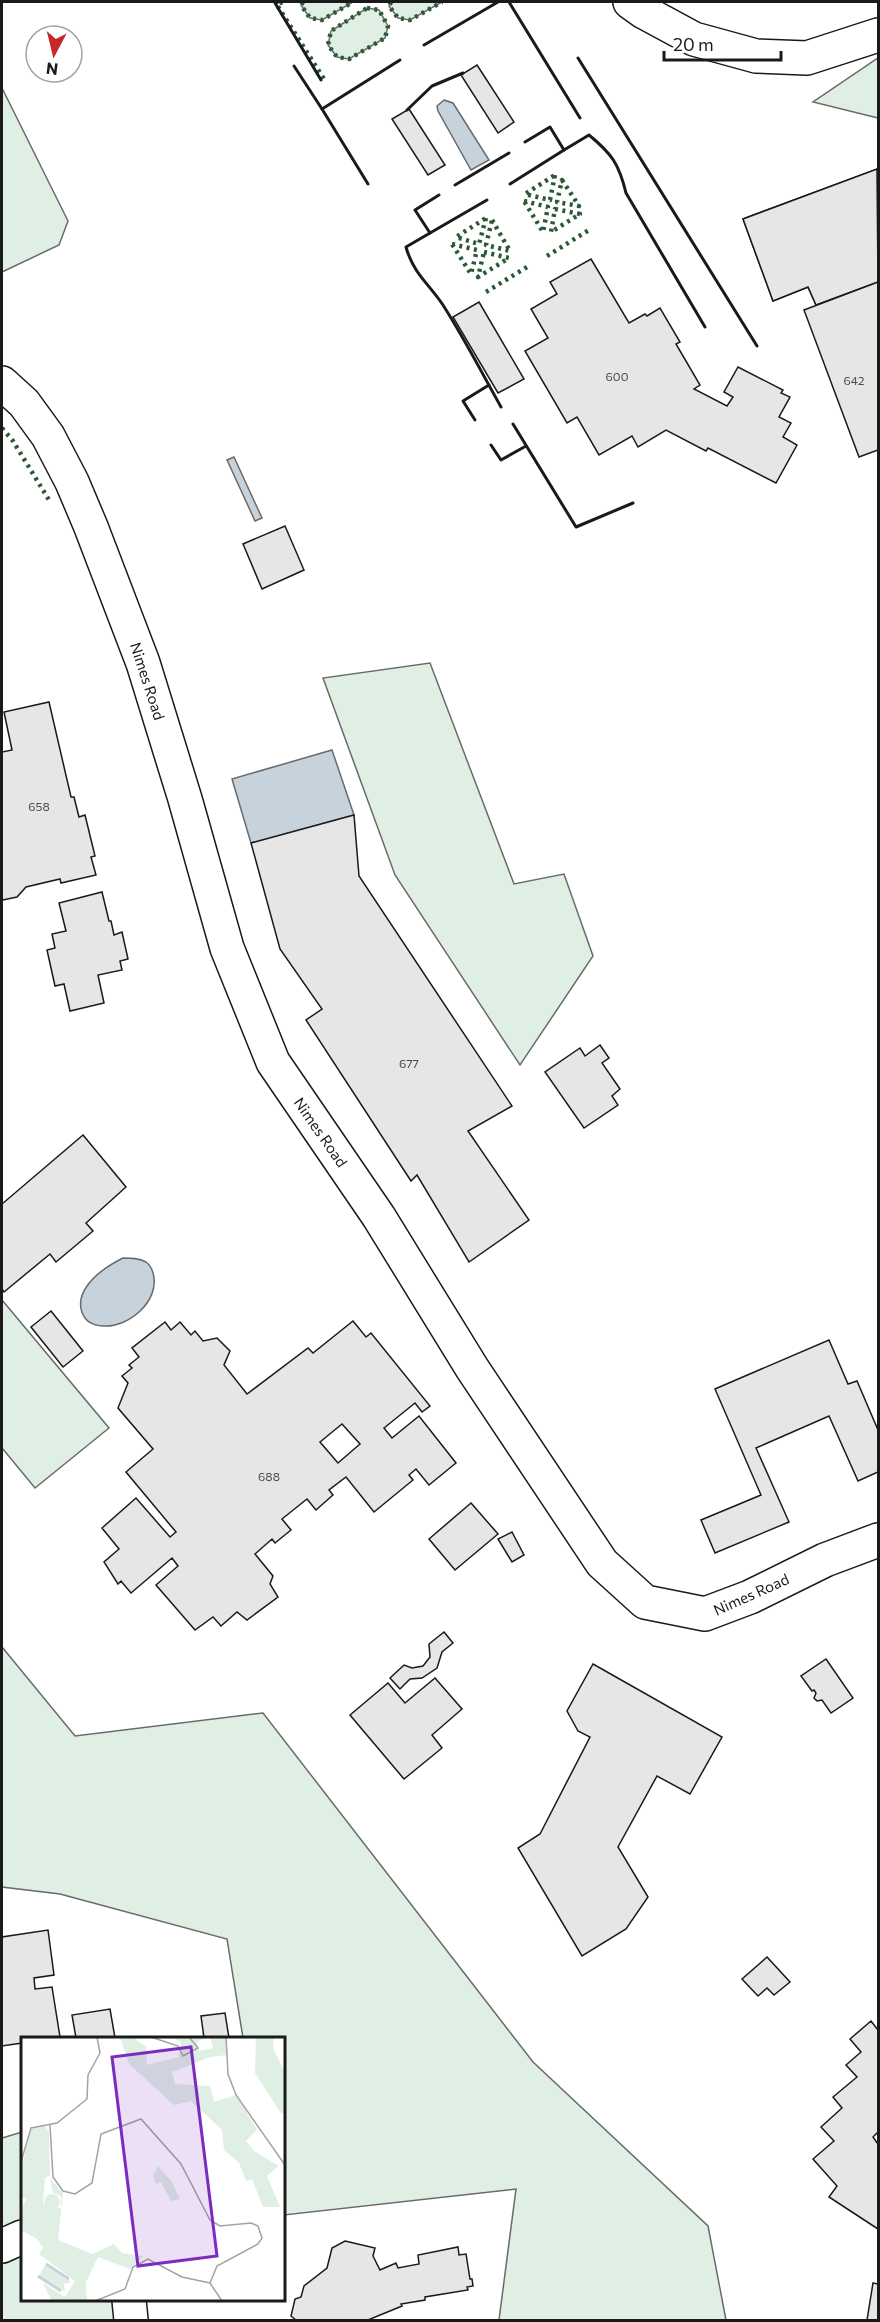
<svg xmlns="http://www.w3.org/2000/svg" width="880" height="2322" font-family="Commissioner,sans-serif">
  <rect width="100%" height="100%" fill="#fff"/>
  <g fill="#e0efe3" stroke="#6a6a6a" stroke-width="1.5">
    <polygon points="303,2 353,2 322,20 310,18 301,5"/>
    <polygon points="391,2 442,2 410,20 398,18 389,6"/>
    <polygon points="367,8 379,10 388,26 385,38 349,59 337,57 328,45 331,31"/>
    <polygon points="878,58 878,118 813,102"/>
    <polygon points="2,88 68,221 59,245 2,272"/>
    <polygon points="430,663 514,884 564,874 593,956 520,1065 395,875 323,678"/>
    <polygon points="2,1300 109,1428 35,1488 2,1448"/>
    <polygon points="2,1647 75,1736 263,1713 533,2062 708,2226 726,2320 499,2320 516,2189 284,2215 284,2038 243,2038 227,1939 60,1894 2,1887"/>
    <polygon points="22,2132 22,2300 131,2300 125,2320 2,2320 2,2138"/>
  </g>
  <g fill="#c6d2dc" stroke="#6a6a6a" stroke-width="1.5">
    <polygon points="444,100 453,103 489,160 471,170 438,111 437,106"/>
    <polygon points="234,457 262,518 255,521 227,460"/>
    <polygon points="332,750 354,815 251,843 232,779"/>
    <path d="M123,1258c8,0 16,0 23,4 4,3 6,7 7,11 8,28 -25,55 -50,53 -23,-1 -28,-23 -16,-40 9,-13 22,-21 36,-28z"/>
  </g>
  <g fill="#e6e6e6" stroke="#1a1a1a" stroke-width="1.5" fill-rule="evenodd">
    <polygon points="477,65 514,122 498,133 461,75"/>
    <polygon points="409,109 445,165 428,175 392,119"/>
    <polygon points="877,169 878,229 848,240 858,266 878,258 878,282 816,305 808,287 773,301 743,219"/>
    <polygon points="877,169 878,282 816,305 808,287 773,301 743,219"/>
    <polygon points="591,259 629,323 645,314 647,316 660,308 680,342 676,344 700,385 694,389 727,406 733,397 724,392 738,367 783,390 781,393 790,397 779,417 791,423 783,437 797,445 776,483 708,448 706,451 666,430 638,447 632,436 599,455 577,417 567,423 525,351 548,338 531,309 557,294 550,282"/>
    <polygon points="878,282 878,450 859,457 804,310"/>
    <polygon points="479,302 524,379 498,393 453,317"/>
    <polygon points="285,526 304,570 262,589 243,544"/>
    <polygon points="49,702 71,797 74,797 79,817 85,815 95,856 91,857 96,875 61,883 60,879 26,887 17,897 3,900 2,899 2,752 12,750 4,712"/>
    <polygon points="354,815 359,876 512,1106 468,1131 529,1220 469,1262 417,1175 411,1181 306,1020 322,1009 280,949 251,843"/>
    <polygon points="102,892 109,921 111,921 114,935 122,932 128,959 120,961 122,970 98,975 104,1003 70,1011 64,984 55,986 47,950 55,948 52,934 66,931 59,903"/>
    <polygon points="600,1045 609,1058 602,1063 620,1089 612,1096 618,1105 584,1128 545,1072 580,1048 585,1056"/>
    <polygon points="83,1135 126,1187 86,1223 93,1231 56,1262 50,1254 4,1292 2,1289 2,1204"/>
    <polygon points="51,1311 83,1351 63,1367 31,1327"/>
    <path d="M353,1321l13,16 5,-4 59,73 -8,6 -7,-9 -31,25 8,10 27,-22 37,47 -27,22 -13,-16 -7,6 4,5 -39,32 -28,-35 -17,13 4,5 -17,15 -9,-11 -25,20 9,11 -16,13 -3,-4 -17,15 18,22 -3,8 8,13 -31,23 -10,-8 -16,14 -8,-9 -18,13 -39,-45 22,-19 -6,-8 -41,35 -10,-12 -3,3 -14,-22 15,-13 -17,-21 34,-30 34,39 6,-5 -50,-60 27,-23 -35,-41 10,-25 -6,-7 10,-8 -3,-3 10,-8 -7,-9 33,-26 6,8 9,-8 11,13 4,-4 8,10 14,-3 13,13 -6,14 23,29 61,-46 5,5zM342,1424l18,20 -22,19 -18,-21z"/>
    <polygon points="829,1340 848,1384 857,1381 878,1430 878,1472 858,1481 829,1416 756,1448 789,1522 715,1553 701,1520 761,1495 715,1389"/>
    <polygon points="471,1503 498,1534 455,1570 429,1539"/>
    <polygon points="512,1532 524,1555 512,1562 498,1539"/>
    <polygon points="444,1632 453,1643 442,1652 437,1668 422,1678 410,1679 400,1689 390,1678 404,1665 412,1668 423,1666 430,1657 429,1644"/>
    <polygon points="826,1659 853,1698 831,1713 822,1700 817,1701 814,1698 816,1693 814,1690 812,1691 801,1676"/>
    <polygon points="593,1664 722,1737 690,1794 657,1776 618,1847 648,1897 626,1929 582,1956 518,1848 540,1834 590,1737 578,1731 567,1711"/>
    <polygon points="435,1678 462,1709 432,1735 442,1748 404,1779 350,1715 388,1683 405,1703"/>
    <polygon points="48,1930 54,1975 34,1978 35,1989 52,1987 60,2037 22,2038 22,2043 2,2046 2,1937"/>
    <polygon points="767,1957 790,1982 774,1995 767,1988 758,1996 742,1979"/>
    <polygon points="110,2009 115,2038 76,2038 72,2015"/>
    <polygon points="225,2013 229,2038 204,2038 201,2016"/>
    <polygon points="871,2021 878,2030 878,2132 873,2137 878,2144 878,2229 829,2197 837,2186 813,2159 834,2141 821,2127 842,2108 833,2097 857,2077 846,2065 861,2052 850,2039"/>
    <polygon points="345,2241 375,2248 373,2256 380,2270 396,2263 398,2268 419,2264 418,2255 458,2247 459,2255 466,2254 470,2279 472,2279 473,2286 467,2287 468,2290 425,2297 425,2300 401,2304 402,2306 368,2320 296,2320 291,2316 295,2299 301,2297 304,2286 327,2268 332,2248"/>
    <polygon points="873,2283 878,2284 878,2320 867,2320"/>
  </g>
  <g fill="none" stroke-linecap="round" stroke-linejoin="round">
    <defs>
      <g id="minor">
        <polyline points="630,2 644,12 694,39 756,56 807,58 878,35"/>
        <polyline points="2,383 24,403 48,436 72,482 91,527 143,663 185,799 227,948 273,1062 379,1217 472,1368 602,1563 645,1602 705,1614 750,1597 825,1560 878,1540"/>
        <polyline points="2,2246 22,2237"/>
        <polyline points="129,2300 131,2320"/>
      </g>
    </defs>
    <use href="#minor" stroke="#1a1a1a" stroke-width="36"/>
    <use href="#minor" stroke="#fff" stroke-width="33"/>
    <g stroke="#2b5a34" stroke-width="4.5" stroke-dasharray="3 4.5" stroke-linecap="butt">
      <polyline points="282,2 277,5 324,79"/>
      <polyline points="303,2 301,5 310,18 322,20 353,2"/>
      <polyline points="391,2 389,6 398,18 410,20 442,2"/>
      <polygon points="367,8 379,10 388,26 385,38 349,59 337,57 328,45 331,31"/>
      <polygon points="555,175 550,200 525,194"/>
      <polygon points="562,180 579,206 557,202"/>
      <polygon points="524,201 548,207 543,232"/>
      <polygon points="555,209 580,214 551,232"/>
      <polygon points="486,218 479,244 456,237"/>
      <polygon points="492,220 510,251 486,245"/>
      <polygon points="452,244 477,250 471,274"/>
      <polygon points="484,252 509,258 478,277"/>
      <polyline points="547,256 589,230"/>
      <polyline points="486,292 527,267"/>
      <polyline points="2,428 13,441 49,500"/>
    </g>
    <g stroke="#1a1a1a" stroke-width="3">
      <polyline points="278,2 275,3 321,80"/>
      <polyline points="509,2 580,118"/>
      <polyline points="424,45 498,2"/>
      <polyline points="578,58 757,346"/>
      <polyline points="294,66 322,109"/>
      <polyline points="407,110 432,86 463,73"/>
      <path d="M525,142l25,-15 14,23 25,-15c23,19 30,29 37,58l79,134"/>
      <polyline points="368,184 322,109 400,60"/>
      <polyline points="510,184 564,150"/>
      <polyline points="455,185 509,153"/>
      <path d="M439,195l-24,15 15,23 -24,14c7,26 23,37 37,58 21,33 39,68 58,102"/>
      <polyline points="430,233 487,200"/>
      <polyline points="475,420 463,401 489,385"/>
      <polyline points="513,424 576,527 633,503"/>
      <polyline points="491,445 501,460 526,446"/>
    </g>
  </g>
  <g text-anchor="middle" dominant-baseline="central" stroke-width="4.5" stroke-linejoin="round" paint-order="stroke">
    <g font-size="12" fill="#4d4d4d">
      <text x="617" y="376">600</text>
      <text x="854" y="380">642</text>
      <text x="39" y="806">658</text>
      <text x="409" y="1063">677</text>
      <text x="269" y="1476">688</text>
    </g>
    <g font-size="15" fill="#1a1a1a" stroke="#fff">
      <text transform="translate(148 681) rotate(72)">Nimes Road</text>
      <text transform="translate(321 1132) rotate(55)">Nimes Road</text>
      <text transform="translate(751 1594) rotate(-24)">Nimes Road</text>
    </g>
  </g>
  <g transform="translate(21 2037)">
    <rect width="264" height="264" fill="#fff"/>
    <path d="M99,0h17l-1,3 10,6 1,19 32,-8 2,-15 -10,-5h38l-12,5 2,9 14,-3 -3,-11h16l1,18 -17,2 -38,15 3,12 35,2 4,16 22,-7 21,35 -11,11 8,10 25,15 -12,10 13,31h-17l-11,-28 -6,2 -7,-18 -15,-13 -2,-20 -31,-29 -17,4 -45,-41zM235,0h18l-1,11 12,25v41l-5,-2 -25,-39zM24,89l4,6 1,43 -5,3 -2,26 5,5 13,-1v-12l-8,-3 -3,-14 13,14 -5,47 34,14 22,-10 8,9 21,3 -13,13 -32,-12 -12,25 1,19h-35l-9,-18 22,14 10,-16 -36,-27 4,-6 -6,-9 -16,-9v-19l5,-12 -5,-2v-28l10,-40zM137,129l14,16 8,17 -9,2 -10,-19 -5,2 -3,-7zM23 165a8 8 0 1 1 16 0a8 8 0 1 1-16 0ZM24,228l26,17 -7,2 1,8 -26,-16z" fill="#e0efe3"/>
    <path fill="none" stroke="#c6d2dc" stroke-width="3" d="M25,227l23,15M17,239l23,15"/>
    <path fill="none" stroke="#a3a3a3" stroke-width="1.5" d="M130,0l27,9 5,10 15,-8 -9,-11M205,0l2,37 8,21 49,70M29,88l3,52 10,14 12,3 17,-11 9,-49 40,-15 40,45 29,56 10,6 31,-3 7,3 4,12 -4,6 -41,22 -7,17M0,125l10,-34 26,-5 30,-24 1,-24 12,-22 -3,-16M74,264l30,-12 8,-22 15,-8 34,18 28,6 12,18"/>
    <path fill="#7b2cbf" fill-opacity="0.15" stroke="#7b2cbf" stroke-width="3" d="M170,10l26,209 -79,10 -26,-209z"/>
    <rect width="264" height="264" fill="none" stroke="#1a1a1a" stroke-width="3"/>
  </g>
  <rect width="880" height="2322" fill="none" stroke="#1a1a1a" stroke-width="6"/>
  <g transform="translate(54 54) rotate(187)"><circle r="28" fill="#ffffff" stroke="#a3a3a3" stroke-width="1.5"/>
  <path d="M0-4.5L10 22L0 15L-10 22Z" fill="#c62828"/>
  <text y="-9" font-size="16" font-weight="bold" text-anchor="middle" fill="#1a1a1a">N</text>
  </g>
  <path d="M664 51v9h117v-9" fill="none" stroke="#1a1a1a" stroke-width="3"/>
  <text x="673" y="51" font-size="18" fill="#1a1a1a" stroke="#ffffff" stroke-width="4.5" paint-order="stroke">20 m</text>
</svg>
